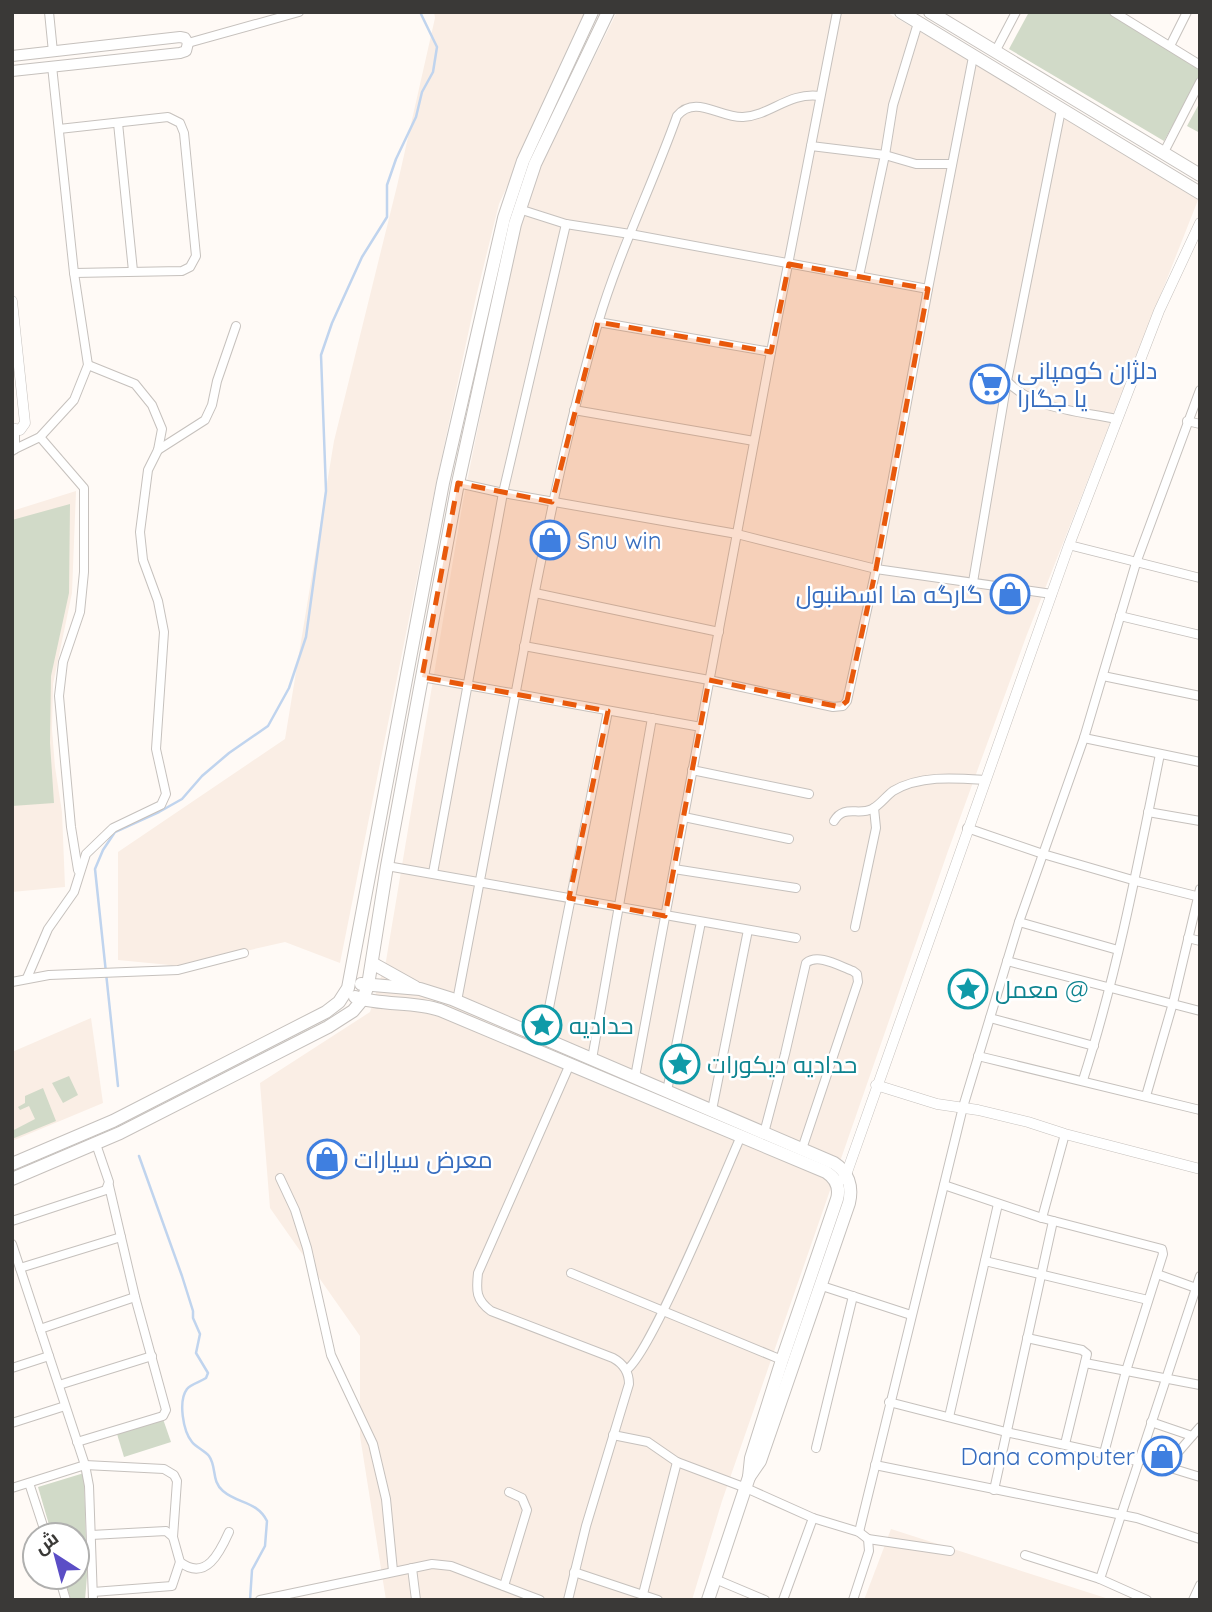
<svg xmlns="http://www.w3.org/2000/svg" width="1212" height="1612" font-family="Quicksand,Cairo,sans-serif">
  <rect width="100%" height="100%" fill="#fffaf6"/>
  <g fill="#faeee5">
    <polygon points="434,12 588,12 499,204 476,297 437,479 340,963 285,942 180,966 118,960 118,852 285,739 334,441 397,186 435,18"/>
    <polygon points="617,12 886,12 1024,92 1198,200 1026,637 948,851 722,1501 692,1600 386,1600 360,1436 360,1336 270,1208 260,1083 370,1012 386,961 463,501 525,196"/>
    <polygon points="76,491 72,593 53,684 52,729 55,767 62,812 65,887 12,892 12,511"/>
    <polygon points="91,1018 103,1103 12,1141 12,1052"/>
    <polygon points="891,1529 1112,1600 864,1600"/>
  </g>
  <g fill="#d1dac8">
    <polygon points="1029,12 1112,12 1200,64 1200,76 1164,141 1009,49"/>
    <polygon points="1200,102 1200,133 1187,126"/>
    <polygon points="70,504 69,593 51,676 50,743 54,803 12,806 12,520"/>
    <polygon points="69,1076 78,1095 63,1103 52,1083"/>
    <polygon points="43,1088 56,1121 12,1139 12,1131 35,1119 29,1106 20,1110 18,1107 25,1103 25,1096"/>
    <polygon points="163,1419 171,1442 124,1457 117,1434"/>
    <polygon points="84,1473 87,1576 85,1600 71,1600 64,1577 77,1577 77,1535 52,1535 38,1487"/>
  </g>
  <g fill="none" stroke-linecap="round" stroke-linejoin="round">
    <g stroke="#c0d4ee" stroke-width="2.5">
      <polyline points="118,1086 95,869 103,850 115,832 159,812 182,799 202,776 229,753 268,726 289,688 306,637 326,491 321,355 332,323 362,257 387,217 387,185 396,159 416,117 422,92 433,72 437,47 420,12"/>
      <path d="M139,1156l43,120 11,35v7l7,16 -4,19 12,20 -2,5c-6,4 -15,6 -19,11 -9,12 -4,42 5,53 5,6 12,8 17,14 8,11 2,25 14,35 15,13 34,10 44,30l-2,25 -13,24 -2,30"/>
    </g>
    <defs>
      <g id="minor">
        <polyline points="49,12 53,52"/>
        <polyline points="1114,12 1200,65"/>
        <polyline points="188,43 299,12"/>
        <polyline points="1170,46 1187,12"/>
        <polyline points="995,52 1016,12"/>
        <polyline points="118,123 133,271"/>
        <polyline points="59,129 168,117 180,123 184,133 196,256 190,267 182,271 74,273"/>
        <polyline points="811,146 885,155 916,164 952,164"/>
        <polyline points="1163,154 1200,82"/>
        <polyline points="519,209 566,224 630,234 928,289 973,57"/>
        <polyline points="859,276 885,155 893,105 918,23"/>
        <polyline points="598,322 771,352"/>
        <path d="M1007,381c27,29 72,30 109,38"/>
        <polyline points="574,410 754,441"/>
        <polyline points="1187,421 1200,424"/>
        <polyline points="40,437 84,488 84,572 80,612 63,662 59,696 71,827 78,870"/>
        <polyline points="15,449 40,437 74,400 88,365 74,273 52,66"/>
        <polyline points="158,450 205,420 212,405 217,381 236,326"/>
        <polyline points="12,451 15,449 15,430"/>
        <polyline points="458,483 503,493 737,534 876,569 1052,594"/>
        <polyline points="1069,545 1200,578"/>
        <polyline points="973,582 1007,381 1061,110"/>
        <polyline points="535,593 719,632"/>
        <polyline points="1120,616 1200,635"/>
        <polyline points="524,646 709,680 833,707 843,706 847,701 876,569 928,289"/>
        <polyline points="1103,676 1200,696"/>
        <polyline points="422,677 701,727"/>
        <polyline points="1084,738 1200,762"/>
        <polyline points="692,770 809,794"/>
        <polyline points="1148,812 1200,821"/>
        <polyline points="684,817 789,839"/>
        <path d="M834,821c10,-17 24,-5 38,-12 8,-4 14,-13 21,-18 27,-16 62,-13 92,-11"/>
        <polyline points="967,828 1043,854 1136,881 1200,897"/>
        <polyline points="387,866 796,938"/>
        <polyline points="674,869 796,888"/>
        <polyline points="433,873 503,493 566,224"/>
        <polyline points="1019,922 1118,950"/>
        <polyline points="855,927 876,828 874,808"/>
        <polyline points="1188,938 1200,941"/>
        <polyline points="1007,961 1200,1011"/>
        <polyline points="27,978 48,929 74,892 86,854 113,828 161,805 166,794 156,749 164,632 158,601 143,560 140,532 148,470 158,450 162,429 152,405 135,384 88,365"/>
        <polyline points="12,982 49,975 178,970 244,953"/>
        <path d="M457,1001c27,-137 51,-274 78,-410 18,-90 37,-180 63,-268 21,-71 54,-137 79,-207 18,-22 43,2 66,1 29,-2 45,-25 77,-21"/>
        <polyline points="990,1018 1094,1046"/>
        <polyline points="543,1038 608,711"/>
        <polyline points="978,1056 1200,1110"/>
        <polyline points="592,1059 652,718"/>
        <polyline points="635,1077 771,352 837,12"/>
        <path d="M1083,1080c34,-106 55,-216 77,-326"/>
        <polyline points="667,1091 701,922"/>
        <polyline points="1146,1096 1173,1003 1200,889"/>
        <polyline points="712,1110 748,930"/>
        <path d="M764,1133l21,-79 21,-91c12,-10 33,3 47,8l4,3 1,8 -56,167"/>
        <polyline points="280,1178 295,1210 307,1248 331,1355 373,1444 386,1499 393,1571"/>
        <polyline points="944,1185 1042,1218 1162,1249 1163,1254 1126,1371 1104,1453"/>
        <polyline points="1042,1218 1065,1134"/>
        <polyline points="12,1221 106,1190 109,1182 96,1144"/>
        <polyline points="12,1244 85,1465 89,1486 93,1600"/>
        <polyline points="985,1261 1148,1300"/>
        <polyline points="20,1268 121,1237"/>
        <polyline points="571,1273 782,1360"/>
        <polyline points="1157,1274 1196,1288"/>
        <polyline points="822,1286 911,1315"/>
        <polyline points="40,1329 135,1297"/>
        <polyline points="1027,1338 1082,1350 1087,1354 1065,1444"/>
        <polyline points="1085,1363 1200,1385"/>
        <polyline points="12,1368 49,1356"/>
        <path d="M626,1370c23,-12 99,-198 115,-234"/>
        <polyline points="59,1385 152,1356"/>
        <polyline points="889,1402 1006,1432 1137,1461"/>
        <polyline points="949,1417 998,1204"/>
        <polyline points="1151,1422 1192,1436"/>
        <polyline points="12,1423 65,1406"/>
        <polyline points="613,1435 648,1442 677,1462 746,1488 813,1518 859,1532 868,1539 869,1551 853,1600"/>
        <polyline points="77,1442 163,1416 166,1410 135,1297 109,1186"/>
        <polyline points="816,1448 853,1296"/>
        <polyline points="1138,1458 1200,1477"/>
        <polyline points="875,1465 1137,1518 1200,1539"/>
        <polyline points="1167,1465 1200,1427"/>
        <polyline points="29,1483 46,1535"/>
        <polyline points="12,1488 85,1465 164,1469 174,1475 177,1481 173,1537"/>
        <polyline points="994,1490 1053,1221"/>
        <polyline points="859,1532 963,1107 1019,922 1084,738 1136,563 1200,390"/>
        <path d="M91,1535l75,-4 7,6 7,25c26,20 40,-10 49,-30"/>
        <polyline points="868,1539 950,1551"/>
        <polyline points="1025,1555 1100,1579 1147,1600"/>
        <polyline points="412,1568 416,1600"/>
        <polyline points="574,1572 658,1600"/>
        <polyline points="59,1577 66,1600"/>
        <polyline points="715,1579 765,1600"/>
        <polyline points="1100,1579 1200,1276"/>
        <polyline points="504,1586 527,1510 522,1498 509,1492"/>
        <polyline points="93,1592 172,1586 180,1562"/>
        <polyline points="643,1594 677,1462"/>
        <polyline points="260,1600 432,1564 451,1566 540,1600"/>
        <path d="M568,1600l18,-74 43,-142c0,-12 -5,-20 -16,-26l-122,-47c-15,-11 -15,-20 -13,-38l92,-209"/>
        <polyline points="783,1600 813,1518"/>
        <polyline points="1193,1600 1200,1585"/>
      </g>
      <g id="tertiary">
        <polyline points="12,301 25,423 20,430 12,428"/>
        <polyline points="876,1085 937,1104 978,1110 1028,1122 1065,1134 1200,1169"/>
        <polyline points="843,1179 846,1175 1069,545 1159,311 1200,223"/>
      </g>
      <polyline id="secondary" points="12,56 180,37 185,38 188,43 186,51 180,53 12,71"/>
      <g id="primary">
        <polyline points="901,12 1200,193"/>
        <polyline points="930,12 1200,175"/>
        <polyline points="372,963 415,987"/>
        <path d="M361,984l59,5 32,10 382,164c14,9 19,23 15,40l-89,258 -11,16"/>
        <path d="M355,997c28,9 58,4 85,13l386,162c11,7 14,16 11,27l-55,161 -31,98 -2,19 -41,123"/>
        <polyline points="12,1164 113,1121 326,1012 339,1002 348,988 443,483 504,218 523,161 592,12"/>
        <polyline points="12,1179 120,1133 328,1027 353,1011 363,999 368,985 387,866 458,483 515,224 535,164 608,12"/>
      </g>
    </defs>
    <use href="#minor" stroke="#c6c1bd" stroke-width="10"/>
    <use href="#tertiary" stroke="#c6c1bd" stroke-width="11"/>
    <use href="#secondary" stroke="#c6c1bd" stroke-width="12"/>
    <use href="#primary" stroke="#c6c1bd" stroke-width="14"/>
    <use href="#minor" stroke="#fff" stroke-width="8"/>
    <use href="#tertiary" stroke="#fff" stroke-width="10"/>
    <use href="#secondary" stroke="#fff" stroke-width="10"/>
    <use href="#primary" stroke="#fff" stroke-width="12"/>
  </g>
  <path fill="#e8590c" fill-opacity="0.2" stroke="#e8590c" stroke-width="5" stroke-dasharray="14 9" stroke-linejoin="round" d="M789,264l139,25 -52,280 -29,132 -7,6 -131,-27 -44,236 -96,-18 39,-187 -186,-34 36,-194 94,19 46,-180 173,30z"/>
  <defs>
    <symbol id="supermarket-ring" viewBox="-11 -11 22 22"><circle r="9.5" fill="#fff" stroke="#3f7fe0" stroke-width="1.5"/><path d="M-6-5.5h2.5l.6 2H6L4.5 2H-2.5L-4.4-4H-6ZM-1.5 3.2a1.3 1.3 0 1 0 .1 0ZM3 3.2a1.3 1.3 0 1 0 .1 0Z" fill="#3f7fe0"/></symbol>
    <symbol id="shop-ring" viewBox="-11 -11 22 22"><circle r="9.5" fill="#fff" stroke="#3f7fe0" stroke-width="1.5"/><path d="M-5-2.5h2.3a2.7 3.5 0 0 1 5.4 0H5L5.5 6h-11ZM-1.5-2.5h3a1.5 2.3 0 0 0-3 0Z" fill="#3f7fe0"/></symbol>
    <symbol id="sight-ring" viewBox="-11 -11 22 22"><circle r="9.5" fill="#fff" stroke="#0f9aa8" stroke-width="1.5"/><path d="M0-6L1.8-2.2L6-1.7L2.9 1.2L3.7 5.4L0 3.3L-3.7 5.4L-2.9 1.2L-6-1.7L-1.8-2.2Z" fill="#0f9aa8"/></symbol>
  </defs>
  <g fill-rule="evenodd">
    <use href="#supermarket-ring" x="968" y="362" width="44" height="44"/>
    <use href="#shop-ring" x="528" y="518" width="44" height="44"/>
    <use href="#shop-ring" x="988" y="572" width="44" height="44"/>
    <use href="#sight-ring" x="946" y="967" width="44" height="44"/>
    <use href="#sight-ring" x="520" y="1003" width="44" height="44"/>
    <use href="#sight-ring" x="658" y="1042" width="44" height="44"/>
    <use href="#shop-ring" x="305" y="1137" width="44" height="44"/>
    <use href="#shop-ring" x="1140" y="1434" width="44" height="44"/>
  </g>
  <g text-anchor="middle" dominant-baseline="central" stroke-width="5" stroke-linejoin="round" paint-order="stroke">
    <g font-size="24" fill="#366cbe" stroke="#fff" text-anchor="start">
      <text x="1017" y="370">دلژان کومپانی<tspan x="1017" dy="28">یا جگارا</tspan></text>
      <text x="577" y="540">Snu win</text>
      <text x="983" y="594" text-anchor="end">گارگه ها اسطنبول</text>
      <text x="354" y="1159">معرض سيارات</text>
      <text x="1135" y="1456" text-anchor="end">Dana computer</text>
    </g>
    <g font-size="24" fill="#0d838f" stroke="#fff" text-anchor="start">
      <text x="995" y="989">معمل @</text>
      <text x="569" y="1025">حداديه</text>
      <text x="707" y="1064">حداديه ديكورات</text>
    </g>
  </g>
  <rect width="1212" height="1612" fill="none" stroke="#3a3937" stroke-width="28"/>
  <g transform="translate(56 1556) rotate(324)"><circle r="33" fill="#ffffff" stroke="#b0b0af" stroke-width="2"/>
  <path d="M0-5L12 26L0 18L-12 26Z" fill="#5b4ec6"/>
  <text y="-10" font-size="19" font-weight="bold" text-anchor="middle" fill="#3a3937">ش</text>
  </g>
</svg>
